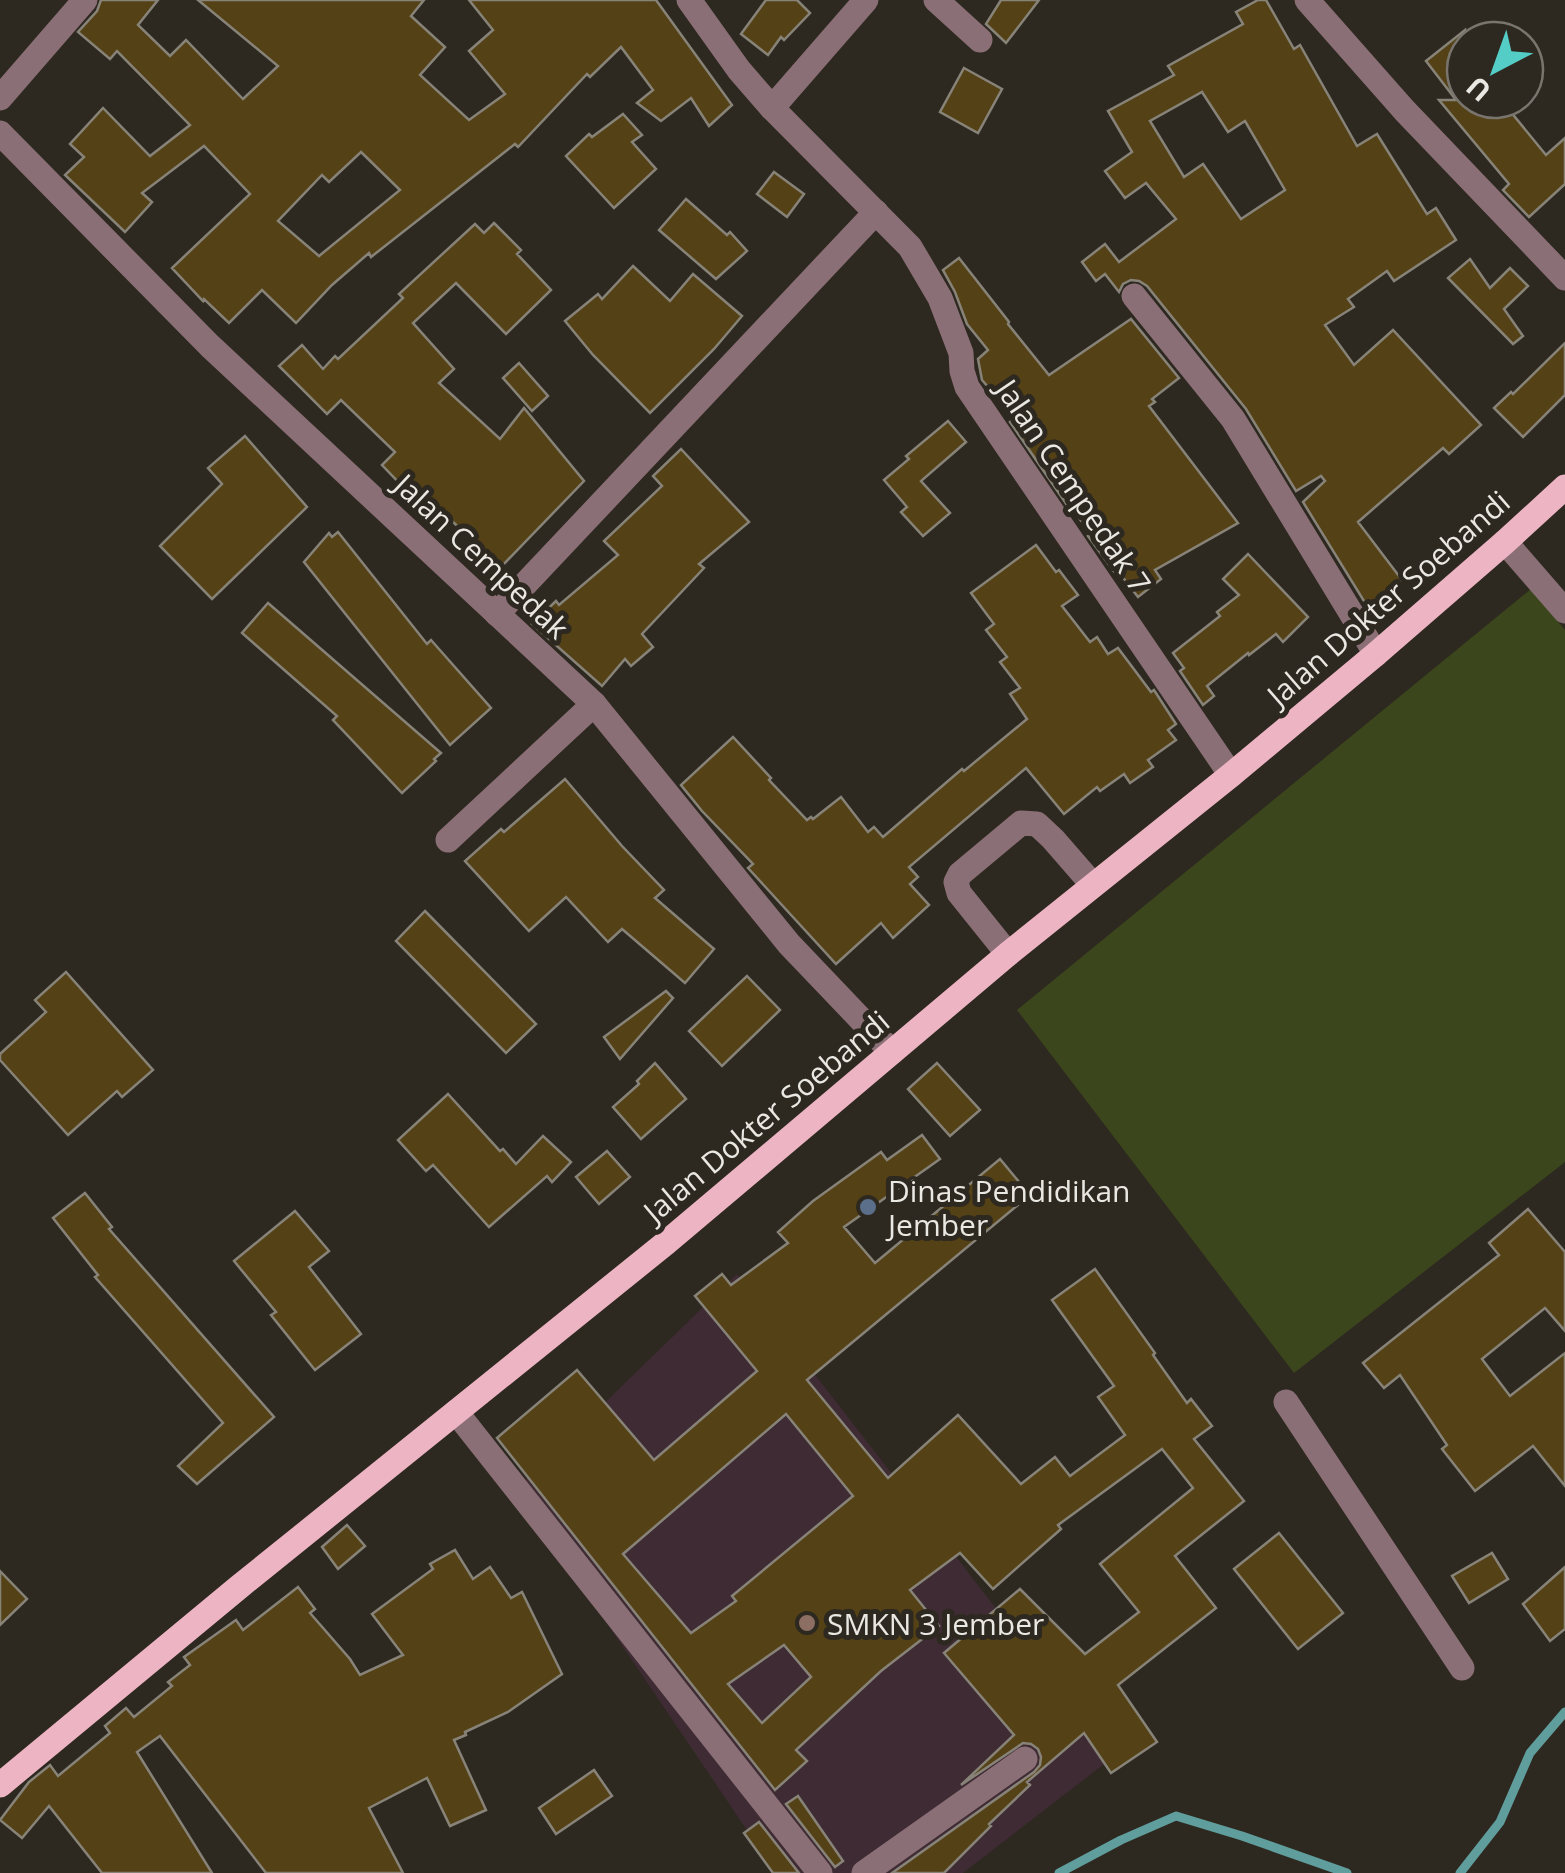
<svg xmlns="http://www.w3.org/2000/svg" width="1565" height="1873" font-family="'Open Sans',sans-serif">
  <rect width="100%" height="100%" fill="#2e2920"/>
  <polygon fill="#3e2b33" points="737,1274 1112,1758 963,1873 776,1873 516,1489"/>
  <polygon fill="#3c461c" points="1531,589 1565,630 1565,1162 1294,1373 1017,1010"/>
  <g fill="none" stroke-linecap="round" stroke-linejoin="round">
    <g stroke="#609e9d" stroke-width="9">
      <polyline points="1059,1873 1121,1840 1176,1816 1242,1836 1347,1873"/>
      <polyline points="1460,1873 1500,1822 1530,1753 1565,1712"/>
    </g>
  </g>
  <g fill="#544115" stroke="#888378" stroke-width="2.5" fill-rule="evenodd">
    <path d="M101,0h57l-20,25 32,31 16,-16 57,59 35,-33 -80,-66h226l-13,16 34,31 -25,28 49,45 36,-26 -36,-43 24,-21 -24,-30h187l76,105 -23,21 -18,-28 -30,23 -24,-18 16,-13 -32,-43 -31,30 -3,-3 -69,73 -3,-3 -144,113 -2,-4 -37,32 -36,38 -34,-33 -33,33 -25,-24 -1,2 -31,-33 78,-74 -46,-48 -62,47 10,9 -27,30 -60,-57 19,-18 -14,-13 33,-36 47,48 40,-31 -73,-74 -7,8 -32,-27 19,-21zM361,152l39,38 -81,66 -41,-35 44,-46 7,7z"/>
    <polygon points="766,0 797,0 810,13 784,40 781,37 768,55 741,34"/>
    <polygon points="1001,0 1039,0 1006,43 986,24"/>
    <path d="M1258,0h8l28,49 6,-4 57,101 20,-12 50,80 9,-6 20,32 -62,41 -7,-10 -39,28 6,8 -29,18 29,40 39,-35 88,95 -32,29 -6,-6 -85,74 44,58 -35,26 -64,-104 22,-21 -4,-5 -25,15 -50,-82 -99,-123 -8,-5 -8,-1 -8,4 -4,8 -14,-18 -9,7 -14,-19 23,-18 14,18 57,-43 -30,-36 -21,15 -20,-27 27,-19 -24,-41 66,-36 -6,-9 75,-42 -7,-12zM1202,92l26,40 17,-11 40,69 -44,29 -38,-55 -19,13 -34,-56z"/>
    <polygon points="1465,30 1465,100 1501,100 1546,155 1565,138 1565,184 1529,217 1503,190 1509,184 1439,100 1456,100 1426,61"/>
    <polygon points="964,68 1002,89 978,133 940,112"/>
    <polygon points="623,114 642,135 632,142 656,169 614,208 566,156 589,134 592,137"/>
    <polygon points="774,172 804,194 787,217 757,194"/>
    <polygon points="686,199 727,235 730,232 747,251 716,279 659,230"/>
    <polygon points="494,223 521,250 517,254 551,290 506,334 456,283 413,323 454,369 439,383 500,439 524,408 584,481 500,568 445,514 433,525 400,492 404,488 382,465 395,452 341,400 327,414 279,366 302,345 323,369 335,356 338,359 403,298 399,294 475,224 484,233"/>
    <polygon points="959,258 1009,322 1008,324 1049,375 1131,319 1179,378 1152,399 1155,402 1149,406 1238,523 1155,570 1161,579 1138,597 1121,575 1118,577 1088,536 1092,533 1067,505 1010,422 1015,418 982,380 978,359 988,350 967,324 955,292 943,270"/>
    <polygon points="1470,259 1490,288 1510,268 1528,286 1504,309 1523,336 1513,344 1448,278"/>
    <polygon points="633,266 670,301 693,274 742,316 714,349 650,413 593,355 565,321 598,294 602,299"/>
    <polygon points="1565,343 1565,395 1523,437 1494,408 1511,392 1513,394"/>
    <polygon points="519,363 548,396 532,411 503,378"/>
    <polygon points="948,421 966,442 921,481 950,513 923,536 901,512 907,507 884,480 909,459 906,456"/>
    <polygon points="245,436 307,507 212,599 160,546 222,484 208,468"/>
    <polygon points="681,449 749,522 699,564 704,568 642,634 653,647 631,666 625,659 602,686 532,624 556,601 559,605 618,555 604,541 662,486 653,476"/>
    <polygon points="338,532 427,644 431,640 491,708 450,745 304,562 329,533 332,537"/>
    <polygon points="1036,545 1056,572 1059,570 1078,595 1062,606 1090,642 1097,637 1108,654 1118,648 1151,692 1154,690 1176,724 1168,730 1176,740 1148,760 1153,767 1130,783 1124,774 1100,791 1097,787 1064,814 1026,768 909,867 918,877 910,884 929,905 893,938 881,923 836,964 748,868 753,864 702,811 681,785 733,737 771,778 769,780 807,820 811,817 813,819 841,797 868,832 874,827 883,837 962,769 964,771 1027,719 1010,694 1020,688 1000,662 1007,657 986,630 994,624 971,593"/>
    <polygon points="1248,554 1308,617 1283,642 1276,634 1249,655 1248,653 1207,686 1214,696 1203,705 1180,671 1184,668 1173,653 1220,616 1217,612 1239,595 1223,579"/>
    <polygon points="268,603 441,753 434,759 436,761 402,793 333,720 337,716 242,633"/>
    <polygon points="565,779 622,846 664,890 655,898 714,949 685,983 622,929 608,942 566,897 529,931 465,861 501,829 504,832"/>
    <polygon points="425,911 536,1024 506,1053 396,941"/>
    <polygon points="66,972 153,1070 122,1097 117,1091 68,1135 0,1060 0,1054 46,1012 35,1000"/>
    <polygon points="747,976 780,1010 722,1066 689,1031"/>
    <polygon points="666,991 673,998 620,1059 604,1037"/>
    <polygon points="655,1063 686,1099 641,1139 613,1107 639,1084 637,1081"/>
    <polygon points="937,1063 980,1110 950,1136 908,1089"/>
    <polygon points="448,1094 500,1151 503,1149 516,1164 543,1136 571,1162 552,1182 547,1176 489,1227 433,1165 426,1171 398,1140"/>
    <path d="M922,1135l18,24 -96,68 31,36 125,-104 30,36 -223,185 81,98 70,-63 63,69 34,-27 15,19 55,-41 -27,-38 16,-11 -62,-86 43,-31 60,84 -2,2 34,48 4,-4 21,27 -18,13 50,62 -69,55 41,52 -98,77 39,57 -46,31 -27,-40 -57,49 3,3 -41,39 2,2 -47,47h-52l142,-101 6,-7 1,-8 -3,-8 -7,-5 -8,-1 -62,42 53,-50 -70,-82 76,-64 65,65 54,-42 -39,-48 93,-76 -31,-39 -104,76 3,4 -68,60 -33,-36 -50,37 29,36 -58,45 -85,79 11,11 -32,29 -278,-352 80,-68 77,90 103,-89 -62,-75 27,-22 9,11 57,-42 -10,-11 35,-31 68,-49 6,8zM786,1414l67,82 -121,100 4,5 -45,32 -68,-79zM784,1645l27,32 -49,46 -34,-39z"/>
    <polygon points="607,1151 630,1177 599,1204 576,1177"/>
    <polygon points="85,1193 112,1227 109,1229 274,1417 197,1484 178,1466 223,1423 95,1277 98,1275 53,1218"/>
    <polygon points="1528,1209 1565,1252 1565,1331 1545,1308 1482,1359 1510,1396 1565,1353 1565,1486 1533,1446 1475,1491 1442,1449 1447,1445 1400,1375 1384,1388 1363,1363 1499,1255 1489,1243"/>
    <polygon points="295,1211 329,1251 309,1267 361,1334 315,1370 271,1315 276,1312 234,1261"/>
    <polygon points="347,1525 365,1546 338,1569 322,1547"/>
    <polygon points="1279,1533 1343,1613 1298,1649 1234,1569"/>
    <polygon points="455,1550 473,1579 490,1567 511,1598 522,1592 562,1674 508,1712 465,1732 466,1735 454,1740 486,1810 450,1826 427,1778 369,1808 403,1873 266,1873 160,1736 137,1752 212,1873 102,1873 49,1806 22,1838 0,1820 29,1782 50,1765 58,1776 110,1733 105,1726 126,1708 134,1717 172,1686 168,1682 190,1665 184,1657 236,1620 243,1630 298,1587 315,1609 310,1613 350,1659 360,1675 403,1655 372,1614 433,1569 430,1564"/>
    <polygon points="1492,1553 1508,1579 1469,1603 1452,1576"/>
    <polygon points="1565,1567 1565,1629 1550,1641 1523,1604"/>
    <polygon points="0,1571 27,1599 0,1625"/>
    <polygon points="594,1770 612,1796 556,1834 539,1808"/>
    <polygon points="798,1796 843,1861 835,1867 786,1804"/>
    <polygon points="759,1822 799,1873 773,1873 744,1833"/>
  </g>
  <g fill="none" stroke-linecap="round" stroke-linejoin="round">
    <g stroke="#8b6f76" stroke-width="25">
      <polyline points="689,0 739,70 772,108 910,247 940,298 961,353 962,371 967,387 1231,775"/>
      <polyline points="936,0 980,40"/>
      <polyline points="1307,0 1405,111 1565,278"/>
      <polyline points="0,98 85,0"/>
      <polyline points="772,108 866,0"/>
      <polyline points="0,133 210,346 594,704 789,944 892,1052"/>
      <polyline points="1134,296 1233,419 1376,654"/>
      <polyline points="1505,542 1565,611"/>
      <polyline points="497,614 876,212"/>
      <polyline points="448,840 594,704"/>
      <polyline points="1008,954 959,893 956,882 960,874 1021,823 1037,824 1053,839 1093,885"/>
      <polyline points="1286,1402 1462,1668"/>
      <polyline points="456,1412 820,1873"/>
      <polyline points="864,1873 1025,1759"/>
    </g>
    <polyline stroke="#edb4c3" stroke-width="25" points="0,1785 239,1587 667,1242 1008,954 1231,775 1376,654 1505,542 1565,487"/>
  </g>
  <circle fill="#5c6f8a" stroke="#2e2920" stroke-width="4" cx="868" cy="1207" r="10"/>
  <circle fill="#8d6e63" stroke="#2e2920" stroke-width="4" cx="807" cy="1623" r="10"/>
  <g text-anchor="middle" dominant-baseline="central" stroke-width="10" stroke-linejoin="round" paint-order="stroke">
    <g font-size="30" fill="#eae8e2" stroke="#2e2920">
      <text transform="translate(1074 486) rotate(56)">Jalan Cempedak 7</text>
      <text transform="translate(482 556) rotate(43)">Jalan Cempedak</text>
      <text transform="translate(1388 598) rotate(-41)">Jalan Dokter Soebandi</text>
      <text transform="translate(766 1116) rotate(-40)">Jalan Dokter Soebandi</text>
    </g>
    <g font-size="30" fill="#eae8e2" stroke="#2e2920" text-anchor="start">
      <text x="888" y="1190">Dinas Pendidikan<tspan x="888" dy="34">Jember</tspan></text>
      <text x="827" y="1623">SMKN 3 Jember</text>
    </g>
  </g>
  <g transform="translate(1495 70) rotate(221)"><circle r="48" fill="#2e2920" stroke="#79756e" stroke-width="2.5"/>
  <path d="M0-8L18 38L0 25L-18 38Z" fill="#54cdc7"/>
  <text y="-15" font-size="28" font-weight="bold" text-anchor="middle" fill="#eae8e2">U</text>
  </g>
</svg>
